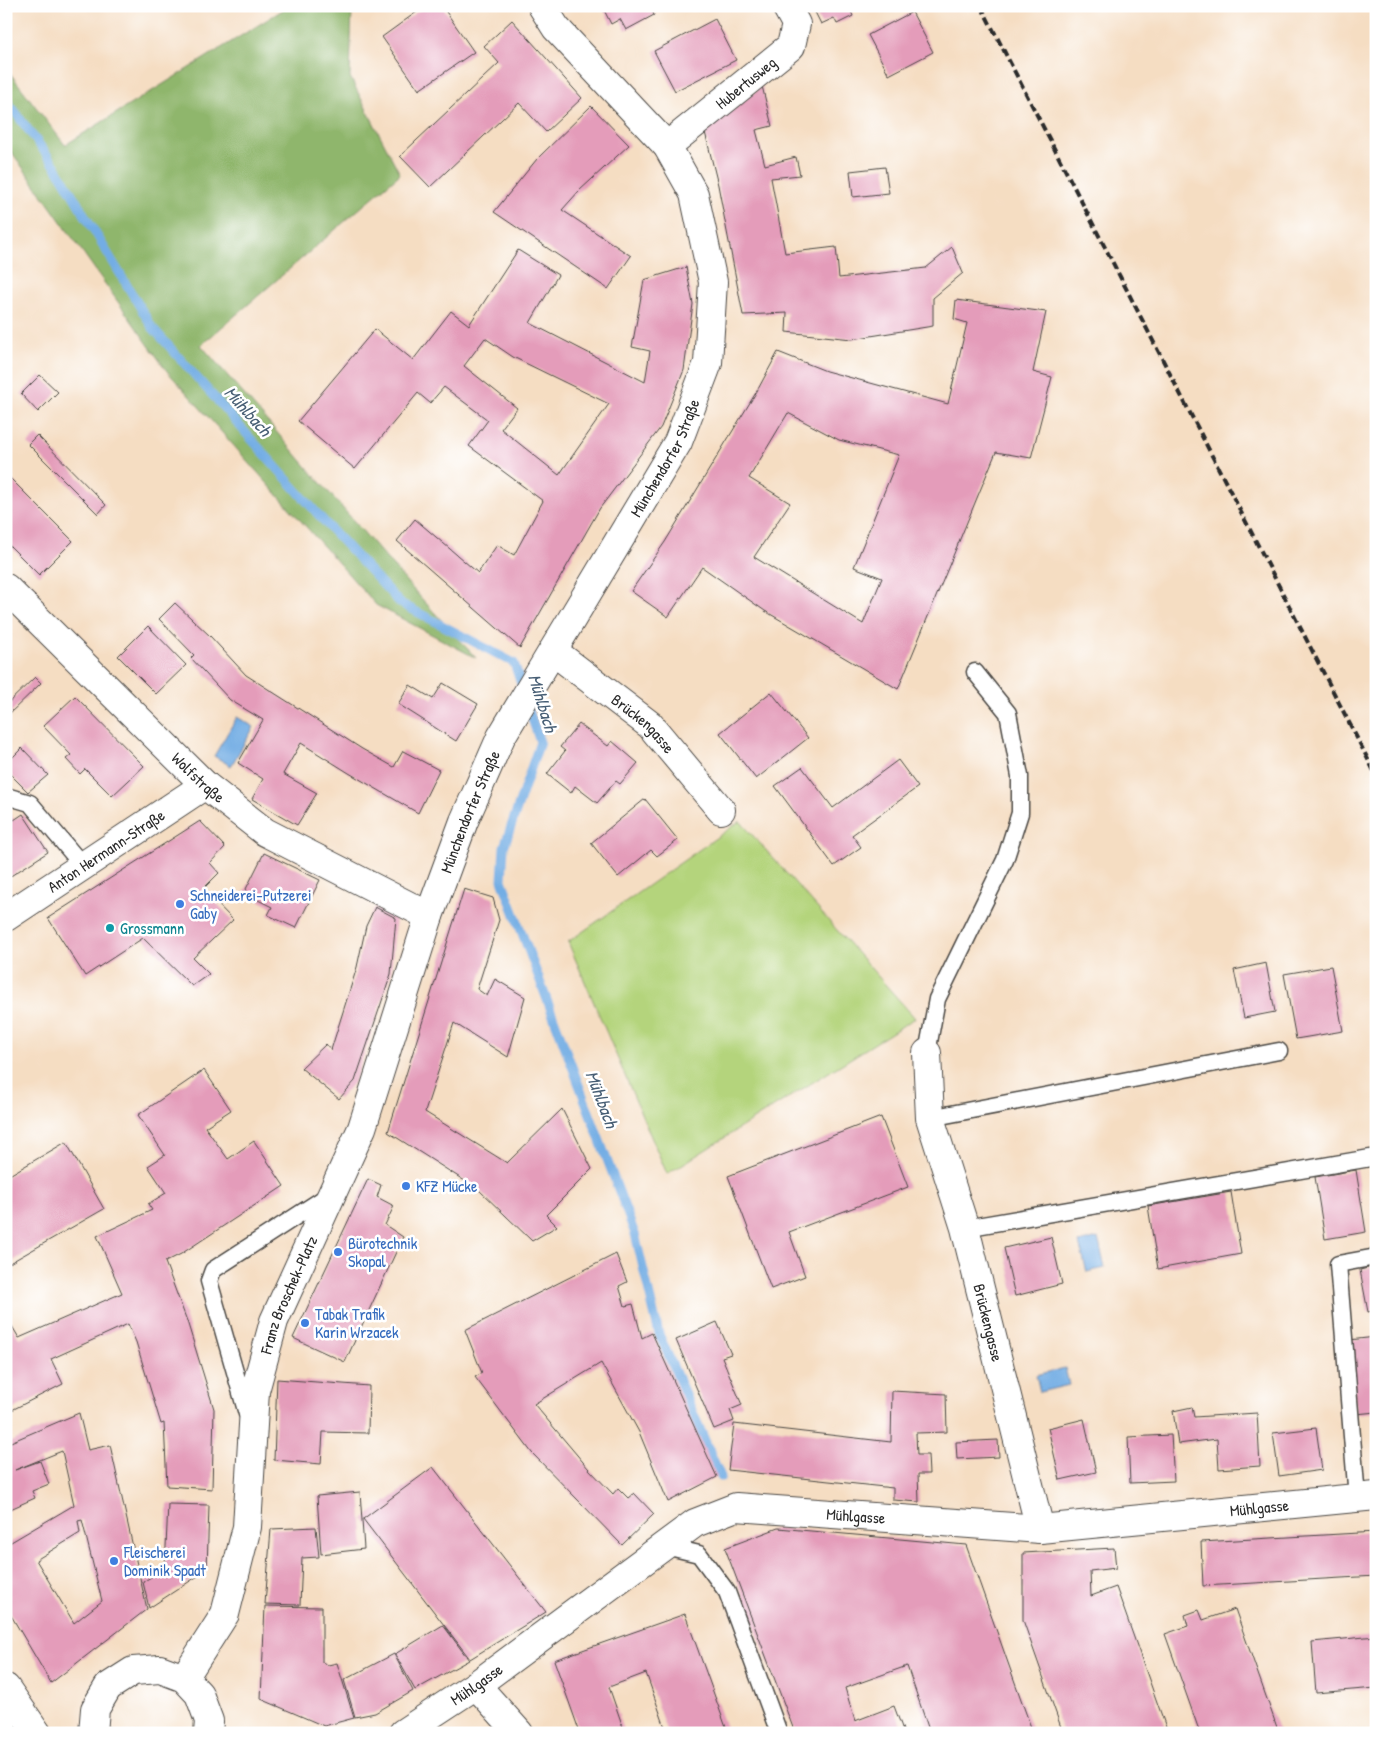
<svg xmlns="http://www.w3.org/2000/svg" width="1382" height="1739" font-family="'Patrick Hand',sans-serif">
  <rect width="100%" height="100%" fill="#fff"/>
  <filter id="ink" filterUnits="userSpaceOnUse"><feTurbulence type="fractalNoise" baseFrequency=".02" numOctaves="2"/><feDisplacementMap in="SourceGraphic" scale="10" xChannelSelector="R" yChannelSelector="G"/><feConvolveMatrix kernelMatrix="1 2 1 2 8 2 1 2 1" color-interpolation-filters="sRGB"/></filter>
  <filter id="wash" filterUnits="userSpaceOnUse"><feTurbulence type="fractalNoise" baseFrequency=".0096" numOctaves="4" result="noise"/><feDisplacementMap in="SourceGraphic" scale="20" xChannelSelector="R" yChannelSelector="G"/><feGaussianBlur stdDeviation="1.12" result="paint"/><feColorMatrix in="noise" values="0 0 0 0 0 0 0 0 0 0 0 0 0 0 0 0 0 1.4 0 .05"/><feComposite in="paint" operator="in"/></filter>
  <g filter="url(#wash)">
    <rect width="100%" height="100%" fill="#f5ddc2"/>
    <polygon fill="#b4d47c" stroke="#708054" points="740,821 915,1018 667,1174 568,942"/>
    <polygon fill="#8fb66c" stroke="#5d704c" points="289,6 352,6 350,77 400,174 201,345 412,588 476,658 376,605 167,371 6,144 6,68 65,145"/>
    <g fill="#73ade4" stroke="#4f6c88">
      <polygon points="237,717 254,727 231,766 214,756"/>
      <polygon points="1098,1238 1105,1268 1087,1272 1079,1243"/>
      <polygon points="1065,1368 1069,1385 1040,1392 1036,1375"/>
    </g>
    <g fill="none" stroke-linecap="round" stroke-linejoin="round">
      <g stroke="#73ade4" stroke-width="9">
        <polyline points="6,100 56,167 152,327 331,529 400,603 514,663 523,690"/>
        <polyline points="527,705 540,742 504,847 502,880 635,1234 659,1334 721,1477"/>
      </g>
    </g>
    <g id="blocks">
      <g fill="#e49cba" fill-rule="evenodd">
        <polygon points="425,6 442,6 474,52 419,90 382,37"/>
        <polygon points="602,6 650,6 654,15 626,30 620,19 611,24"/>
        <polygon points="812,6 855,6 850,9 853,16 837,24 834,18 821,24"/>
        <polygon points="912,12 933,52 889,75 868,35"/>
        <polygon points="715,19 736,60 675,91 654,51"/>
        <polygon points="512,20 582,98 546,132 519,103 430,187 400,156 499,63 484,46"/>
        <polygon points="762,86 772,126 756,130 765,165 796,157 800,175 771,178 785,253 836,247 839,278 926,268 952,247 963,273 933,298 933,326 852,339 786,332 787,313 743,315 718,185 705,132"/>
        <polygon points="591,106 629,145 579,191 562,210 631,256 608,289 494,212 537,159"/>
        <polygon points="885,167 889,193 853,197 850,171"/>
        <path d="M518,250l40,25 -28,48 115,59 5,-31 -18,-4 12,-67 42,-13 7,37 -9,66 -23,57 -61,81 -80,140 -123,-107 18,-22 63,54 19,-28 17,10 29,-54 -74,-55 19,-26 -44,-33 -14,16 -12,-10 -63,76 -57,-48 77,-92 38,31 38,-49 18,14zM485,338l28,19 96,47 -50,71 -58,-46 16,-21 -53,-42z"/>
        <path d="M956,300l90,12 -13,60 19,5 -21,81 -35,-6 -98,237 -133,-78 -63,-44 -34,50 -37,-26 34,-49 92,-151 21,-39 48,19 122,33 19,-81 -13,-4zM788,413l51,27 60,15 -45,112 28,11 -19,46 -109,-67 36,-54 -41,-25z"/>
        <polygon points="40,375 58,392 38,412 21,394"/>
        <polygon points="37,435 106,505 98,514 28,444"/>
        <polygon points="6,474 73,541 39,575 6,542"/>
        <polygon points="175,603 210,636 246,675 362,749 394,767 403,751 439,770 418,813 349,773 301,743 283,774 317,793 297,825 252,799 263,779 238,763 263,720 230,700 191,658 194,655 159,619"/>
        <polygon points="148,626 186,665 156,694 118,656"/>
        <polygon points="35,677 41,683 6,717 6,705"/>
        <polygon points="443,683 478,704 456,741 398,704 410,685 433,699"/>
        <polygon points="771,692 808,738 756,779 720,733"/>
        <polygon points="75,696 144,766 112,796 85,769 80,774 66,759 71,755 43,726"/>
        <polygon points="579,724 608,746 612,741 638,763 620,784 616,781 597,803 575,786 571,793 547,774 565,751 560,747"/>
        <polygon points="22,748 48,775 28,792 6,770 6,764"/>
        <polygon points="898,760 918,787 852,835 861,847 834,866 775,786 802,767 833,808"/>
        <polygon points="645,799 678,840 657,856 651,850 618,877 591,843"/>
        <polygon points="9,813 14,820 23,814 48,852 6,879 6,815"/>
        <polygon points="200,821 225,847 210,863 219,873 203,889 233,920 193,958 209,974 192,986 143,938 85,976 48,918"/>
        <polygon points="264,853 320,880 296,928 268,915 272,907 244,893"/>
        <polygon points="464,889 493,898 499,920 477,989 487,996 495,979 525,997 508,1057 454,1023 425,1112 507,1163 562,1109 592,1169 546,1215 557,1226 532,1241 479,1190 388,1132"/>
        <polygon points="375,907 396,918 391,974 355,1081 339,1099 301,1068 326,1044 331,1050 357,967 366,926"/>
        <polygon points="1266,963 1275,1012 1244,1018 1234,970"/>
        <polygon points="1331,966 1343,1031 1296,1039 1284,974"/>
        <polygon points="204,1070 231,1110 205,1127 228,1159 254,1141 284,1186 181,1254 165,1262 187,1321 214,1409 212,1489 167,1486 164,1423 161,1424 136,1342 128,1324 51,1359 63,1384 6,1413 6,1316 19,1338 122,1293 97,1236 152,1210 148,1204 166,1193 148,1166 165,1155 138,1115"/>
        <polygon points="881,1117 908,1187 789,1232 805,1276 771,1289 728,1176"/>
        <polygon points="66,1142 104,1209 6,1265 6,1177"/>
        <polygon points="1356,1170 1366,1232 1325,1239 1315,1177"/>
        <polygon points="368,1179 381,1185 377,1197 394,1206 385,1225 403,1237 345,1362 293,1338"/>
        <polygon points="1231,1192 1241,1254 1158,1269 1148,1206"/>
        <polygon points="1051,1237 1062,1284 1015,1296 1004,1248"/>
        <polygon points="616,1254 627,1282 619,1286 625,1306 633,1304 642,1338 652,1333 717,1477 668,1502 639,1432 601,1363 534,1404 588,1468 613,1494 618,1488 628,1498 634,1493 654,1514 622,1545 532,1453 475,1377 482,1373 465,1330"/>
        <polygon points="1376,1266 1376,1310 1368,1312 1360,1270"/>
        <polygon points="717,1322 731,1354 722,1357 742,1405 730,1410 734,1421 714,1429 676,1340"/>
        <polygon points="1376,1337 1376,1412 1356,1414 1349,1340"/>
        <polygon points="277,1379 369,1386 368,1433 323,1432 321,1464 274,1460"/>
        <polygon points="892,1391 946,1394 947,1432 916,1433 917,1455 928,1455 929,1474 918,1474 919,1502 893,1500 893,1488 728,1470 734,1424 891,1442"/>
        <polygon points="1192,1407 1194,1417 1257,1413 1260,1466 1219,1469 1217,1439 1178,1444 1173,1411"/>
        <path d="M79,1413l9,37 22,-5 37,164 -96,74 -45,-76v-62l68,-40 -12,-54 -47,19 25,-9 9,23 -17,7 3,7 -29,13v-67zM82,1520l20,81 -28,22 -38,-63 44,-27 -2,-12z"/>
        <polygon points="1084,1419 1096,1472 1060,1480 1048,1428"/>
        <polygon points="1316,1428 1322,1470 1279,1476 1273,1433"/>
        <polygon points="1171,1435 1174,1481 1130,1483 1128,1437"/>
        <polygon points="998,1440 999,1457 957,1459 956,1442"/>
        <polygon points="433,1467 546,1612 470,1659 363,1519"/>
        <polygon points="360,1492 364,1549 321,1554 317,1496"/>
        <polygon points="168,1504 209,1505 207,1570 149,1608 143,1582 165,1568"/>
        <polygon points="316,1527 319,1557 302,1558 300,1605 265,1604 271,1529"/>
        <polygon points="778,1528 966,1545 1033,1733 930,1733 907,1666 845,1688 855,1721 894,1706 904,1733 795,1733 725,1548"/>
        <polygon points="1376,1532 1376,1576 1203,1586 1201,1542"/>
        <polygon points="1114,1548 1116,1568 1090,1571 1091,1596 1116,1587 1168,1733 1063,1733 1023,1620 1023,1553"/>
        <polygon points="265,1606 322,1607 322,1662 328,1665 337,1663 354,1718 324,1726 261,1699"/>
        <polygon points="1235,1609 1279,1733 1200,1733 1165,1634 1188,1626 1185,1615 1199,1610 1203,1620"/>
        <polygon points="685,1614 728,1733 667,1733 646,1673 609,1687 625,1733 580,1733 554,1660"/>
        <polygon points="443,1625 469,1660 415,1690 395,1654"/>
        <polygon points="1376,1636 1376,1688 1316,1693 1312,1642"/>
        <polygon points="394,1654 413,1691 375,1713 355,1717 344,1680"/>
      </g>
    </g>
  </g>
  <g filter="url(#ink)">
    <use href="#blocks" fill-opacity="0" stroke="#494642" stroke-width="1"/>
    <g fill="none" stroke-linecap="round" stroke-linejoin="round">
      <defs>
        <g id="service">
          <polyline points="6,796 30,803 83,866"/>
          <polyline points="927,1053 937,999 1005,860 1020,813 1020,776 1008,713 975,672"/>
          <polyline points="930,1118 1279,1051"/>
          <polyline points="965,1228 1376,1157"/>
          <polyline points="247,1414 209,1281 213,1270 329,1195"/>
          <polyline points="1357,1498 1338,1264 1376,1257"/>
          <polyline points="665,1546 699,1554 727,1592 779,1733"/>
        </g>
        <g id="minor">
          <path id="s1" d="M667,146l124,-100 5,-22 -10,-18"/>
          <path id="s2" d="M6,588l199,197 60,47 164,84"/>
          <path id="s3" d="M553,651l97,74 71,85"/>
          <path id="s4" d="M6,917l199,-132"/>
          <path id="s5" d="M927,1053l3,65 35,110 75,301"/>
          <polyline points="476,1685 519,1733"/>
          <polyline points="6,1688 37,1733"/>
          <path id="s6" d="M403,1733l73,-48 219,-162 41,-16 304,22 336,-33"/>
        </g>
        <g id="tertiary">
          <path id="s7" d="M184,1678l41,-64 22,-87 8,-136 19,-70 88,-193 67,-212 35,-95 37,-84 177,-295 30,-79 5,-81 -19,-88 -27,-48 -111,-118 -14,-22"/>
          <polyline points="93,1733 95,1709 108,1687 133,1671 160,1669 184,1678 199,1694 209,1721 208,1733"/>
        </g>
      </defs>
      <use href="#service" stroke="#494642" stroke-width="19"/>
      <use href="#minor" stroke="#494642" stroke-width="30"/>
      <use href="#tertiary" stroke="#494642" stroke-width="30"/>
      <use href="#service" stroke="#fff" stroke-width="16"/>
      <use href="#minor" stroke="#fff" stroke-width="28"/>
      <use href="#tertiary" stroke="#fff" stroke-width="28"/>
      <polyline stroke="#2b2b2b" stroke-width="4" stroke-dasharray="8 4" stroke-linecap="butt" points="981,6 1376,775"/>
    </g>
  </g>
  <g fill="#3f7fe0" stroke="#fff" stroke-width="2">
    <circle cx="180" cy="904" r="5"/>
    <circle cx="406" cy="1186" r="5"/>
    <circle cx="338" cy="1252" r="5"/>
    <circle cx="305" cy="1323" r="5"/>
    <circle cx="114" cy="1561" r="5"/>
  </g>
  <circle fill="#0f9aa8" stroke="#fff" stroke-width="2" cx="110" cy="928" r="5"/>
  <g text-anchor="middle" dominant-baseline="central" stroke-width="5" stroke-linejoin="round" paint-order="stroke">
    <g font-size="16" fill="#2b2b2b" stroke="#fff">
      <text stroke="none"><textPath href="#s1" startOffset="101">Hubertusweg</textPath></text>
      <text stroke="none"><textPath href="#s7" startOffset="1326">Münchendorfer Straße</textPath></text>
      <text stroke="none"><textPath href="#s3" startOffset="116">Brückengasse</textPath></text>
      <text stroke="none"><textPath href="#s2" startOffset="270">Wolfstraße</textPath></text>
      <text stroke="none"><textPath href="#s7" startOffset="921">Münchendorfer Straße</textPath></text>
      <text stroke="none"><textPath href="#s4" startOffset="120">Anton Hermann-Straße</textPath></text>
      <text stroke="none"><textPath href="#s7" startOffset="404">Franz Broschek-Platz</textPath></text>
      <text stroke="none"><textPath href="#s5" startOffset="278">Brückengasse</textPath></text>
      <text stroke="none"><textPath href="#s6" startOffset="929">Mühlgasse</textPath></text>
      <text stroke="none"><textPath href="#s6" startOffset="524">Mühlgasse</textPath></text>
      <text stroke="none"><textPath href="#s6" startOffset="88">Mühlgasse</textPath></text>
    </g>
    <g font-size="16" fill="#366cbe" stroke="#fff" text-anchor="start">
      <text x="190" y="895">Schneiderei-Putzerei<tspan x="190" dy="18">Gaby</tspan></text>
      <text x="416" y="1186">KFZ Mücke</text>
      <text x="348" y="1243">Bürotechnik<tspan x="348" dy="18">Skopal</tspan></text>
      <text x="315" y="1314">Tabak Trafik<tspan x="315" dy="18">Karin Wrzacek</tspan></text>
      <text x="124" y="1552">Fleischerei<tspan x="124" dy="18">Dominik Spadt</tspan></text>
    </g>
    <g font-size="16" fill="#0d838f" stroke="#fff" text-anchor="start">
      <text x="120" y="928">Grossmann</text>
    </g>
    <g font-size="18" font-style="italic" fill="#485f75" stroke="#fff">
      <text transform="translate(248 411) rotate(48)">Mühlbach</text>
      <text transform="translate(543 703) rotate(73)">Mühlbach</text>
      <text transform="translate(602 1099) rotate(69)">Mühlbach</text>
    </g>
  </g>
  <rect width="1382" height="1739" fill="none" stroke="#fff" stroke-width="25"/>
</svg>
